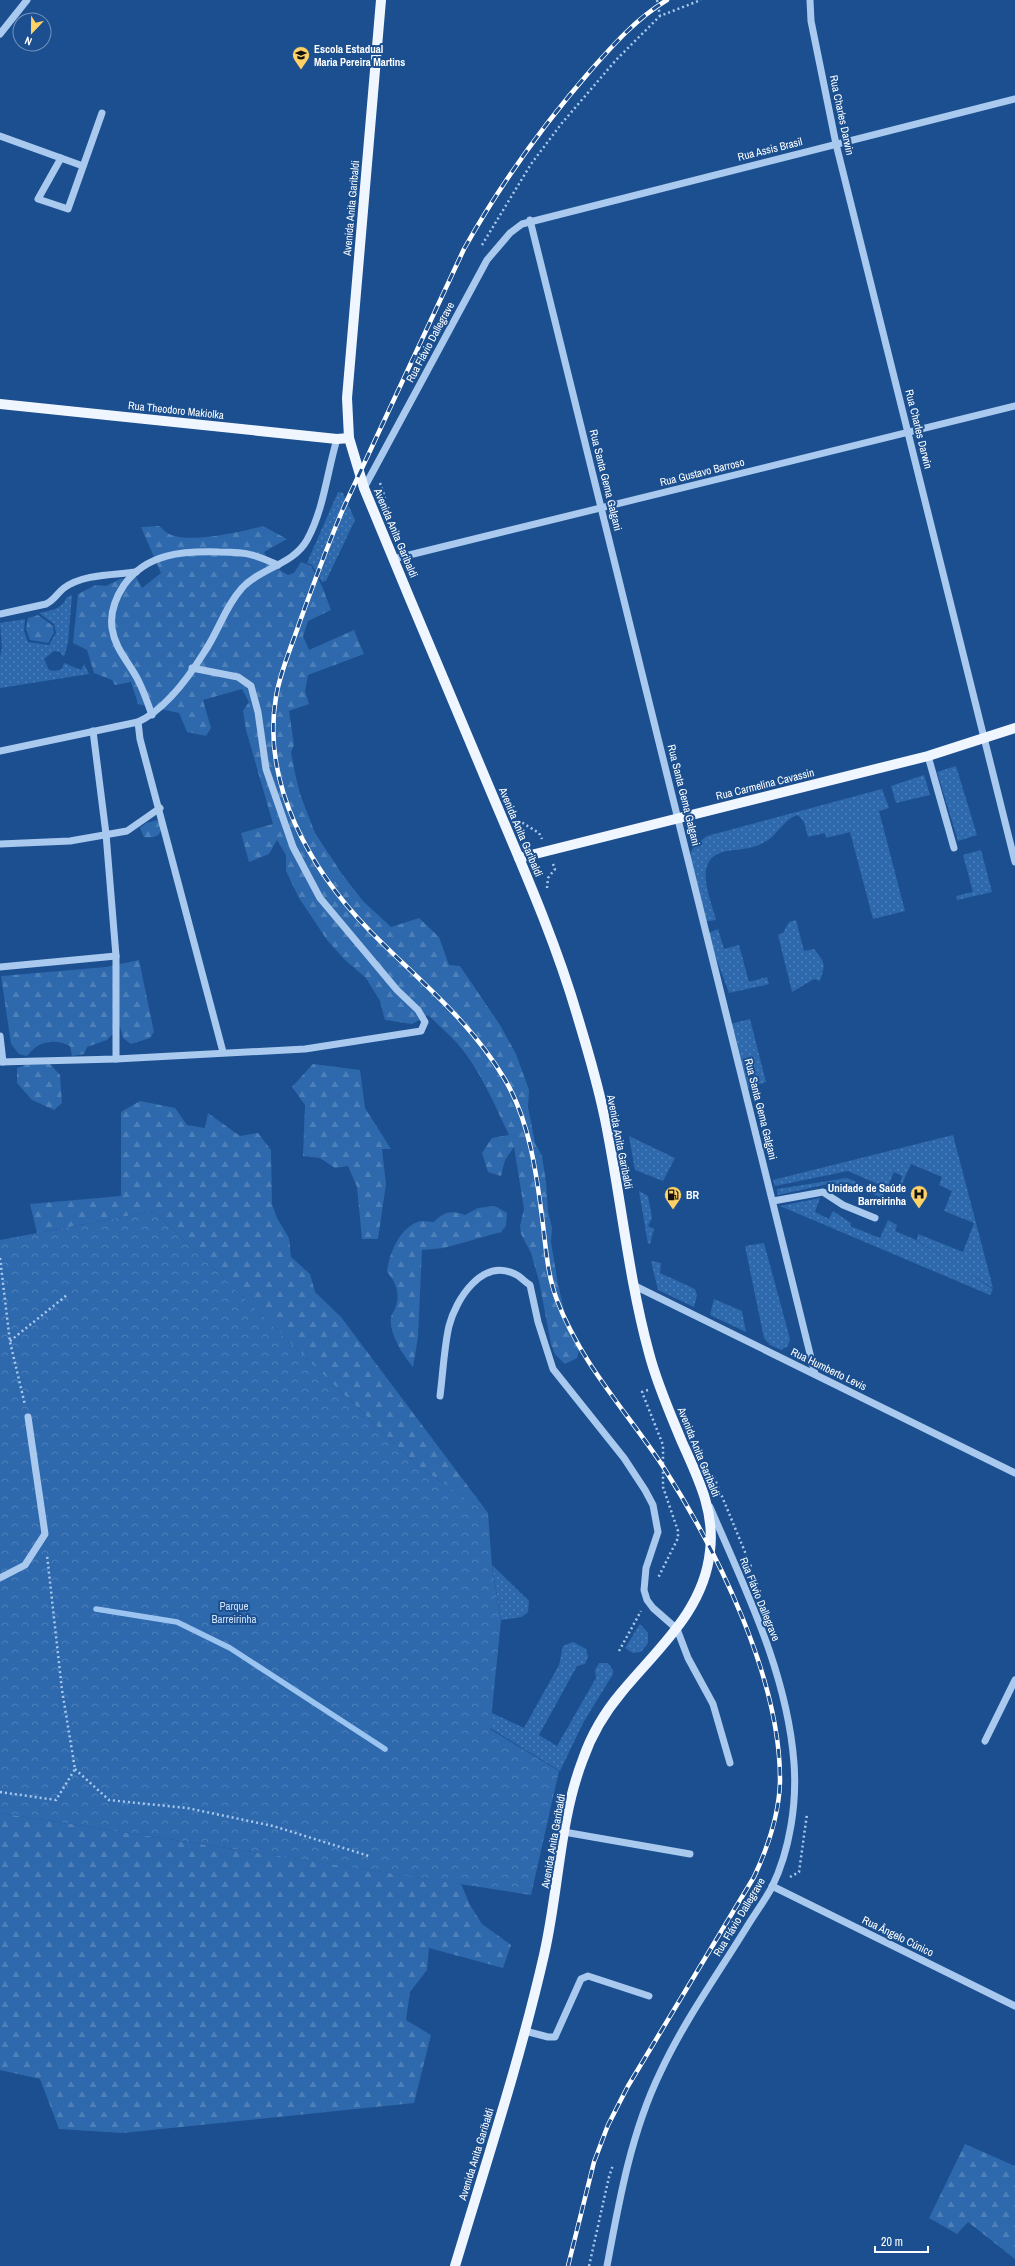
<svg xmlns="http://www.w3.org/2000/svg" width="1015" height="2266" font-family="'Archivo Narrow',sans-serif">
  <defs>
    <pattern id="grass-dots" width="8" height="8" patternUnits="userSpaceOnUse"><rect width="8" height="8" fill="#2e69ad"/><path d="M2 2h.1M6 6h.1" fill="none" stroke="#4d80b9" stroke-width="1.8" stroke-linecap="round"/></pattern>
    <pattern id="forest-firs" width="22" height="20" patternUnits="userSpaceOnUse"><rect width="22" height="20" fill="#2e69ad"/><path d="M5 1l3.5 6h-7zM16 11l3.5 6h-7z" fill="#4d80b9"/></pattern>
    <pattern id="park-crowns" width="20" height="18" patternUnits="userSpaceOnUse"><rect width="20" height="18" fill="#2e69ad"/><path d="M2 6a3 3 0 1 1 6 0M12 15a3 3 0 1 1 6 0" fill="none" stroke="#4d80b9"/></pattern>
  </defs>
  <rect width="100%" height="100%" fill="#1b4f8f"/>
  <g fill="url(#grass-dots)">
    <polygon points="338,492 343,493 355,520 326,581 322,582 312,565 307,563"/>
    <path d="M72,595l-4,48 -4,14 -4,-5 -6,-1 -10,8 5,11 6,1 7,-2 2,-6 17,7 3,-6 5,10 -89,14v-32l2,-8 -2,-25 25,-4 -1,12 4,11 21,3 7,-12 -2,-9 -15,-11c13,-3 22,-3 28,-16z"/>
    <polygon points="956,766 977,835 958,841 937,772"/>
    <polygon points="924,775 930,795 896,803 891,786"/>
    <path d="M882,789l7,19 -10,3 26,100 -32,8 -23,-87 -24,6 -1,-5 -17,4 -4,-15 -6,-7c-16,5 -20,21 -35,28 -10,6 -24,6 -36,8 -36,7 -17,45 -11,69l-13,2 -15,-63 6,-13 13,-10z"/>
    <polygon points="981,850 992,892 957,900 956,896 973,892 963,855"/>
    <path d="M796,920l8,31 10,-2c11,14 12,14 6,32l-6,-2 -22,13 -14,-57 5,-2 6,-11z"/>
    <polygon points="718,929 724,949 739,945 749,982 767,977 769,984 729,993 707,934"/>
    <polygon points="750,1019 766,1082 748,1088 730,1024"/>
    <polygon points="953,1135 993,1288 965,1271 993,1289 990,1295 780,1206 820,1198 815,1212 829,1219 833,1211 851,1223 850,1226 880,1238 888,1220 897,1225 895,1231 916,1240 955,1265 917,1240 918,1234 963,1252 974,1223 944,1211 952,1191 939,1185 942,1177 911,1164 902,1184 900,1183 902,1176 894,1172 887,1188 848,1171 775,1186 773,1180"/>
    <polygon points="629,1136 675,1158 663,1181 635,1170"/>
    <polygon points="847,1178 884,1194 882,1198 847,1182 843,1191 828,1184 778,1195 777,1189"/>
    <polygon points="639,1191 648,1196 652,1218 648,1226 654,1229 650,1244 648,1244"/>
    <polygon points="764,1243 790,1339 788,1346 781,1350 770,1345 764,1338 745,1246"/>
    <polygon points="651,1261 661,1263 660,1273 695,1289 697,1295 694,1307 658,1290"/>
    <polygon points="714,1299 742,1311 746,1332 710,1315"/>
    <polygon points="492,1565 529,1601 528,1612 522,1617 501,1620"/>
    <polygon points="640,1624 648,1633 648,1643 641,1652 633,1653 625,1648"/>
    <polygon points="573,1642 586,1649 588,1657 585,1664 577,1666 539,1735 557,1746 596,1678 595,1670 599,1663 608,1663 613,1670 613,1674 583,1723 560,1771 490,1728 490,1712 524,1728 559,1665 563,1646"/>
  </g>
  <g fill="url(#forest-firs)">
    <path d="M159,526c3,2 6,6 10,8 22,10 72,-2 94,-8l24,13 -23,13 6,12 18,11 6,-2 7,-11 10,4 11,20 9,24 -23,11 -5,15 6,14 45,-20 10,24 -56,21 -3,16 4,13 -20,7 5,34 -3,7 4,21 5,21 15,39 27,41 21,27 28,26 28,-9 20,19 10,28 11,1 40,59 16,29 13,36 -1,17 7,36 7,13 4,26 2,29 4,17 -1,14 7,42 7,30 16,30 -4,14 -12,6 -10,-10 -4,-10 -12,-63 -8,-28 -10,-19 -1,-8 4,-17 -10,-62 -9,13 -4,16 -13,-4 -6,-19 10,-15 17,-3c-15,-31 -29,-66 -52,-92 -9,-10 -20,-19 -29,-28l-16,9 -27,-4 -5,-19 -14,-23 -21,-18 -18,-20 -28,-42 -13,-27v-16l-9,-15 -8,14 -20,8 -8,-29 32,-9 -27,-94 -3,-19 6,-9 -7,-13 -39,11 8,28 -5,8 -19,-4 -8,-19 -41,-9 -7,-22 -16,3 -3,-5 -18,-7 -7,-23 -14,-7 5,-49 18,-9 10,1 14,-7 16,-2 6,11 19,-15 -20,-46z"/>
    <polygon points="38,615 53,626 54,633 48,643 30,640 26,629 28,618"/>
    <path d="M158,820l4,9c-4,9 -10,9 -18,8l-4,-9 6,-5z"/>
    <path d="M139,960l15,72 -4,6 -19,6 -8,-6 -3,-12 -13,14 -20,7 -3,7 -12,2 -2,-10c-16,-8 -32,-5 -43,10l-8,-2 -8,-10 -10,-68 105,-9z"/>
    <polygon points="48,1062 60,1075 62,1103 54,1110 32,1100 17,1083 17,1068 28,1064"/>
    <polygon points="313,1064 360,1070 365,1108 391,1149 382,1149 386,1184 378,1239 362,1239 357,1187 348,1166 335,1168 320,1158 303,1156 305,1105 292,1087"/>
    <polygon points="140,1101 175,1108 187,1125 205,1128 208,1113 240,1136 258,1133 271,1150 272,1204 277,1218 289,1238 291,1257 310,1274 315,1292 341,1317 488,1513 419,1467 154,1211 37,1233 30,1204 121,1196 121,1112"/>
    <path d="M495,1206l12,7 -1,13 -5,6 -57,16 -22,2 -4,87 -5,30c-9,-10 -25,-35 -22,-50 1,-4 4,-7 5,-11 4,-13 0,-24 -9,-34 2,-17 12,-44 31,-50 4,-2 11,0 16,0 9,-10 18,-12 31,-7l13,-7z"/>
    <polygon points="0,1813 461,1884 470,1905 482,1924 511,1945 503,1968 429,1948 427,1970 410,1992 406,2020 431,2035 414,2103 123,2133 59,2129 40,2079 0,2070"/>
    <polygon points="965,2144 1015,2166 1015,2259 968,2222 957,2234 929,2218"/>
  </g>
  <polygon fill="url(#park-crowns)" points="154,1211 419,1467 488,1513 492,1567 501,1621 490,1729 559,1771 531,1895 0,1813 0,1240"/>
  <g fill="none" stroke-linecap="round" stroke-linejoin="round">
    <polyline stroke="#9cc4f0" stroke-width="5.5" points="96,1609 177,1622 230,1648 385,1749"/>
    <g stroke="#a9c9ee" stroke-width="2.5" stroke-dasharray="2 3" stroke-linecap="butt">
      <polyline points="657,0 660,16"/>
      <polyline points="482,245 531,164 562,123 616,60 660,16 701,0"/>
      <polyline points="380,483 385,498"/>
      <polyline points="518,820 539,833 542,839"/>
      <polyline points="547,888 548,878 555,869 553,864"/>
      <polyline points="0,1258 10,1342 25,1405"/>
      <polyline points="10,1341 67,1295"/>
      <polyline points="648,1390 642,1392 663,1445 663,1487 678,1531 678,1538 658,1578"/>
      <polyline points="714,1477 752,1569"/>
      <polyline points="619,1651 641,1611"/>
      <polyline points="75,1769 109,1800 187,1808 273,1826 369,1856"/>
      <polyline points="0,1792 56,1800 75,1769 62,1690 47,1555"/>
      <polyline points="790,1877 799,1872 807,1814"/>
      <polyline points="589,2266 609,2177 613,2165"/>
    </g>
    <g stroke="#a9c9ee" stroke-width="7">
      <polyline points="810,0 811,21 836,144 1015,862"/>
      <polyline points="0,34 27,0"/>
      <polyline points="0,136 83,166"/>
      <polyline points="61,158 38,199 68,209 102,113"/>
      <polyline points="530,220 815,1374"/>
      <polyline points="364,488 487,260 510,233 522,224 1015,99"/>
      <polyline points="393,559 1015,406"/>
      <path d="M0,614l46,-10c9,-4 11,-11 18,-16 19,-14 50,-13 72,-16"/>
      <path d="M152,715c-4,-11 -8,-23 -13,-33 -9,-19 -24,-32 -27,-54 -2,-15 4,-31 12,-43 23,-32 59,-34 95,-33 11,0 23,0 33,3 9,2 17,6 26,10"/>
      <polyline points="93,731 106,834 116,956 116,1059"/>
      <polyline points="0,751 138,722"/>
      <polyline points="928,756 954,848"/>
      <polyline points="0,844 70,841 127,831 160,808"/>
      <polyline points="0,967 116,956"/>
      <polyline points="0,1036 3,1062"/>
      <path d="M223,1052l-83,-313 -2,-17c28,-13 51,-45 67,-71 14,-21 20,-44 37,-63 18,-20 51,-23 65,-48 17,-31 20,-68 30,-101"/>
      <polyline points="0,1062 116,1059 305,1049 421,1031 425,1022 418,1010 397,990 320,898 293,847 266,769 258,712 251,686 238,677 192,668"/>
      <polyline points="773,1201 823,1192 843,1205 875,1218"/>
      <polyline points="633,1285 1015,1473"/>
      <path d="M440,1396c3,-23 4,-48 9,-70 7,-27 33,-68 66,-52 5,2 10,8 15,11l8,37 15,47 71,89 21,32 8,15 5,27 -12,36 -2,22 3,10 6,8 24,21 11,29 25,46 17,59"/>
      <polyline points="0,1578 25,1565 45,1534 28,1417"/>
      <polyline points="985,1741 1015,1680"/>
      <polyline points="564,1832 690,1854"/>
      <polyline points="772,1886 1015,2006"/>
      <polyline points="525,2031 548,2037 555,2037 581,1979 588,1976 649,1996"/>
      <path d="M607,2266c12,-65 24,-133 53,-193 24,-52 58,-99 88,-148 8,-13 17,-25 24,-38 18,-37 25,-84 22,-124 -7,-91 -49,-174 -84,-256"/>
    </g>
    <g stroke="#f0f6ff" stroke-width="10">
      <path d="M381,0l-34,398 2,40 15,50c41,100 83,199 125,299 32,76 66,152 89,231 10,33 20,67 27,101 16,78 23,157 44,234 8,31 21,60 33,89 16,36 33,69 28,109 -6,60 -53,98 -89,142 -16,19 -30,43 -38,66 -24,62 -24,131 -39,196 -24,105 -58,208 -89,311"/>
      <polyline points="0,404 337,439 349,438"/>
      <polyline points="519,858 928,756 1015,728"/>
    </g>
    <defs>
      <path id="rail" d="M568,2266l26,-104 14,-37 20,-39 126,-209c14,-30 25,-62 26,-95 1,-103 -62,-229 -116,-314 -36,-55 -83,-104 -107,-168 -9,-23 -11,-50 -14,-75 -6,-49 -13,-104 -39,-147 -35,-59 -87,-99 -134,-147 -59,-60 -109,-147 -94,-234 4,-25 15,-49 23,-73 14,-39 28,-77 44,-115l121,-260c36,-64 79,-124 127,-179 23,-26 46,-52 76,-70"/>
    </defs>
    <use href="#rail" stroke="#fff" stroke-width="4.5"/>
    <use href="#rail" stroke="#1b4f8f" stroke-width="3" stroke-dasharray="9" stroke-linecap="butt"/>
  </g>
  <defs>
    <symbol id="school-pin" viewBox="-11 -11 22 30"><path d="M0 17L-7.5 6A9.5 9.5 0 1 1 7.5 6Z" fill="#ffd166" stroke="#1b4f8f"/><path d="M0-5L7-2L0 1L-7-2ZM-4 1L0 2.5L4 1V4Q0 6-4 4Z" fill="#111"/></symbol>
    <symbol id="hospital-pin" viewBox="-11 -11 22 30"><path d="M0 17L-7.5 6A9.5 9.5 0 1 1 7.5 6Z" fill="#ffd166" stroke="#1b4f8f"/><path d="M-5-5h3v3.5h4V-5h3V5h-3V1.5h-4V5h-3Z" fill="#111"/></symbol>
    <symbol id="fuel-pin" viewBox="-11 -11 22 30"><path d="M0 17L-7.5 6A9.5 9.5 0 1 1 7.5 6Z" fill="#ffd166" stroke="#1b4f8f"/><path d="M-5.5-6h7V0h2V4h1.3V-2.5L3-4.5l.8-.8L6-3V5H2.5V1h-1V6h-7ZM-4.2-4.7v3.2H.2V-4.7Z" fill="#111"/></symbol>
  </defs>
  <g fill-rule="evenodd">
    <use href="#school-pin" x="291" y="45" width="20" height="27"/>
    <use href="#hospital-pin" x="909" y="1184" width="20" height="27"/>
    <use href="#fuel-pin" x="663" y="1185" width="20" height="27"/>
  </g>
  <g text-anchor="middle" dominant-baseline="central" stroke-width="4" stroke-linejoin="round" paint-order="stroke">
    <g font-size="11" font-weight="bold" fill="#fff" stroke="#1b4f8f" text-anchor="start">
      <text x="314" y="49">Escola Estadual<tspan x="314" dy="13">Maria Pereira Martins</tspan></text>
      <text x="906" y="1188" text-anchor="end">Unidade de Saúde<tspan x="906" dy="13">Barreirinha</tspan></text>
      <text x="686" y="1195">BR</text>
    </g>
    <g font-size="11" fill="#fff" stroke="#1b4f8f">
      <text transform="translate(842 115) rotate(78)">Rua Charles Darwin</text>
      <text transform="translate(770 149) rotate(-14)">Rua Assis Brasil</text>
      <text transform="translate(351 208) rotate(-85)">Avenida Anita Garibaldi</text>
      <text transform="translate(430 342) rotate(-62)">Rua Flávio Dallegrave</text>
      <text transform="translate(176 410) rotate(6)">Rua Theodoro Makiolka</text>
      <text transform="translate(919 429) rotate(76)">Rua Charles Darwin</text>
      <text transform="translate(702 472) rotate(-14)">Rua Gustavo Barroso</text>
      <text transform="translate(606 480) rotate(76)">Rua Santa Gema Galgani</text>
      <text transform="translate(396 533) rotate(67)">Avenida Anita Garibaldi</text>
      <text transform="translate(765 784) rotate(-14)">Rua Carmelina Cavassin</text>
      <text transform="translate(684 795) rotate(76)">Rua Santa Gema Galgani</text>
      <text transform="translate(521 832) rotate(67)">Avenida Anita Garibaldi</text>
      <text transform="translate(761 1109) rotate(76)">Rua Santa Gema Galgani</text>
      <text transform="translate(620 1142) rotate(79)">Avenida Anita Garibaldi</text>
      <text transform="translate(829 1369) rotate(26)">Rua Humberto Levis</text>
      <text transform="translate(699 1452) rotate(68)">Avenida Anita Garibaldi</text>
      <text transform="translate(760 1599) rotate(68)">Rua Flávio Dallegrave</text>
      <text transform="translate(553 1841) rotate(-80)">Avenida Anita Garibaldi</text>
      <text transform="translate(739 1917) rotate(-59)">Rua Flávio Dallegrave</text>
      <text transform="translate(898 1936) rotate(26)">Rua Ângelo Cúnico</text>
      <text transform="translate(476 2154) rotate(-73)">Avenida Anita Garibaldi</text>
    </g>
    <g font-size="11" fill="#cfe3fa" stroke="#1b4f8f">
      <text x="234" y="1606">Parque<tspan x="234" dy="13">Barreirinha</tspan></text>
    </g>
  </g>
  <g transform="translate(32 32) rotate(202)"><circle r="19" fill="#1b4f8f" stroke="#7695bc"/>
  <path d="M0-3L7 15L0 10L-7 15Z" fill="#ffd166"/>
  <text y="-6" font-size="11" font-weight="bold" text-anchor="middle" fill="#ffffff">N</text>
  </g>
  <path d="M875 2246v6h53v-6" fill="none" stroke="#ffffff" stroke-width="2"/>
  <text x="881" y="2246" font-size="12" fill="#ffffff" stroke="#1b4f8f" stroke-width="3" paint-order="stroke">20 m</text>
</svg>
